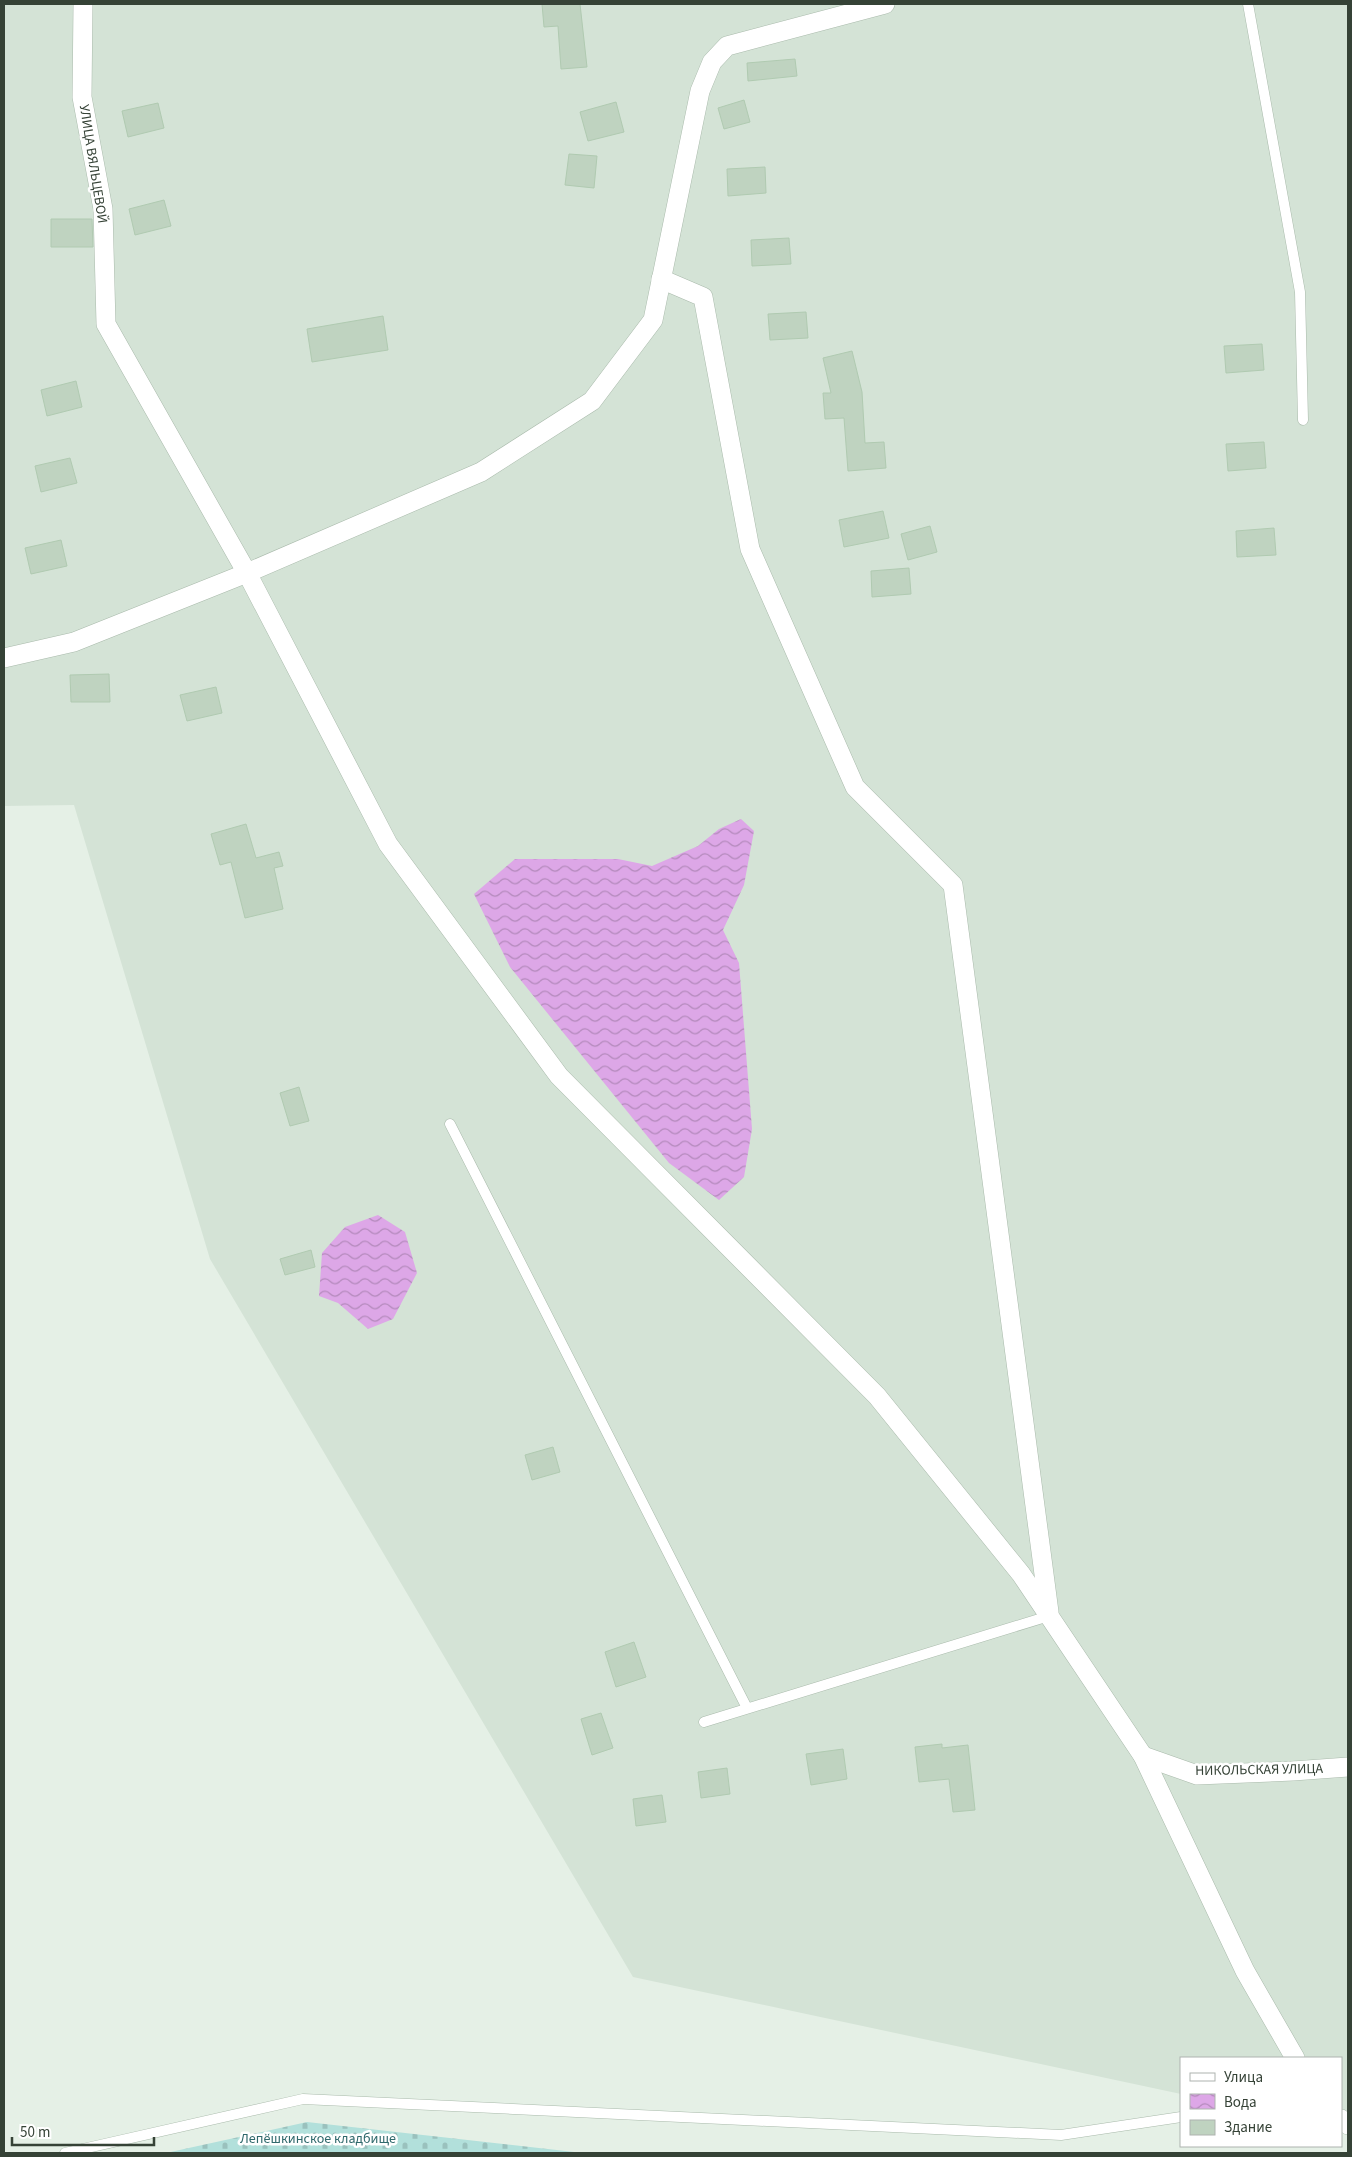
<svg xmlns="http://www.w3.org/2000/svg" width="1352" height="2157" font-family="'Source Sans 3',sans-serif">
  <defs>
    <pattern id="cemetery-stones" width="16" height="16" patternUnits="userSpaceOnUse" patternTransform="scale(1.25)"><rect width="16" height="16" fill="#b2e0db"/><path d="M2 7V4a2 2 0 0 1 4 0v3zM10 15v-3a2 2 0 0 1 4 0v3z" fill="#9ac1bd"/></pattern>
    <pattern id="water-waves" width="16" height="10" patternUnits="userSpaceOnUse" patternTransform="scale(1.25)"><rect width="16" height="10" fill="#dda7e7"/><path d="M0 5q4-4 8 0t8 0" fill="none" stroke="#b48abc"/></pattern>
  </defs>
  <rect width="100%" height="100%" fill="#e5f0e6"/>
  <polygon fill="#d4e3d6" points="4,4 1348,4 1348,2130 1341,2129 1341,2058 1181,2058 1181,2094 633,1977 210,1259 74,805 4,806"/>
  <polygon fill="url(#cemetery-stones)" points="307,2122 583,2153 166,2153"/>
  <g fill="url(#water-waves)">
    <polygon points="741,819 754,831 744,885 723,930 739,963 752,1129 744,1177 719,1200 669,1163 510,967 474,894 515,859 618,859 652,866 698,846 719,829"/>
    <polygon points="378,1215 405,1232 417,1273 393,1319 368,1329 338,1303 319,1296 322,1253 345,1227"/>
  </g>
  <g fill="#bfd3c0" stroke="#b0cab1">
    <polygon points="542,4 580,4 587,67 561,69 558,26 544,27"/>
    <polygon points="795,59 797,76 748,81 747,63"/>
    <polygon points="744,100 750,122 724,129 718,108"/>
    <polygon points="616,102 624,132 588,141 580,112"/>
    <polygon points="158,103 164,128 128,137 122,111"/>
    <polygon points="569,154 597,156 594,188 565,185"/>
    <polygon points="765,167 766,193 728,196 727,169"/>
    <polygon points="164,200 171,226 135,235 129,209"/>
    <polygon points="51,219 92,219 93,247 51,247"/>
    <polygon points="789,238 791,264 752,266 751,240"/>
    <polygon points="806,312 808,338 770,340 768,314"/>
    <polygon points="383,316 388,350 312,362 307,329"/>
    <polygon points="1262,344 1264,370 1226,373 1224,346"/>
    <polygon points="852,351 862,392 865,443 884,442 886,468 848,471 844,418 825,419 823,393 831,393 823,358"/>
    <polygon points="76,381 82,407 47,416 41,390"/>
    <polygon points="1264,442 1266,468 1228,471 1226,444"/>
    <polygon points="70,458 77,483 41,492 35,466"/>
    <polygon points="883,511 889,538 844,547 839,520"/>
    <polygon points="930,526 937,552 908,560 901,534"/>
    <polygon points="1274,528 1276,555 1237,557 1236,531"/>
    <polygon points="61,540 67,566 31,574 25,548"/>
    <polygon points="909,568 911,594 872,597 871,571"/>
    <polygon points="109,674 110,702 71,702 70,675"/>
    <polygon points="216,687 222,713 187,721 180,695"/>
    <polygon points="246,824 256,858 279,852 283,866 274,868 283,909 245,918 231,862 220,865 211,834"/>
    <polygon points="299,1087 309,1121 290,1126 280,1093"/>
    <polygon points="311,1250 315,1267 285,1275 280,1259"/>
    <polygon points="553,1447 560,1472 532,1480 525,1455"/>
    <polygon points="634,1642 646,1677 616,1687 605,1652"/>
    <polygon points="601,1713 613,1748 592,1755 581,1719"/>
    <polygon points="942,1744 942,1748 968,1745 975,1810 953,1812 949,1779 919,1782 915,1747"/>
    <polygon points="843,1749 847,1779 811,1785 806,1754"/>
    <polygon points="727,1768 730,1794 701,1798 698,1772"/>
    <polygon points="662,1795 666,1822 636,1826 633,1799"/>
  </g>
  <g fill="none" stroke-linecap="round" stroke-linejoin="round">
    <defs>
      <g id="service">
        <polyline points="1248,4 1300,292 1303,420"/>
        <polyline points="450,1124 747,1708"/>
        <polyline points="704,1722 1049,1616"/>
        <polyline points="65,2153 303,2099 1061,2135 1181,2117"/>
      </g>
      <g id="minor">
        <polyline points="83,4 82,97 103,209 106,324 247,573 388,844 559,1076 877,1396 1021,1574 1143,1756 1245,1971 1295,2058"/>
        <polyline points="661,279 703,297 750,549 855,787 953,885 1049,1612"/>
        <polyline points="4,658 74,642 247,573 481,472 592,401 653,320 700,91 712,62 727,46 885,4"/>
        <polyline points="1143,1756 1197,1775 1293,1771 1348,1767"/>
        <polyline points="1341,2119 1348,2125"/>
      </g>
    </defs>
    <use href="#service" stroke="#a9baab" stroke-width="11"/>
    <use href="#minor" stroke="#a9baab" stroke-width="20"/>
    <use href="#service" stroke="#fff" stroke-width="10"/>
    <use href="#minor" stroke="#fff" stroke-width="19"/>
  </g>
  <g text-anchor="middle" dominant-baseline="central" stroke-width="5" stroke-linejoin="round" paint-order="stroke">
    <g font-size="14" fill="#354236" stroke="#fff">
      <text transform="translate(93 164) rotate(81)">УЛИЦА ВЯЛЬЦЕВОЙ</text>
      <text transform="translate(1259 1770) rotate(-1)">НИКОЛЬСКАЯ УЛИЦА</text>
    </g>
    <g font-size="14" fill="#30696c" stroke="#fff">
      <text x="318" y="2139">Лепёшкинское кладбище</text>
    </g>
  </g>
  <rect width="1352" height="2157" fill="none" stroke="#354236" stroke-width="10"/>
  <rect x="1180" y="2057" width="162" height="90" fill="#ffffff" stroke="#aeb3af"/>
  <rect x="1190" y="2073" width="25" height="8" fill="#ffffff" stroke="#aeb3af"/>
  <text x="1224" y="2082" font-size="15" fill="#354236">Улица</text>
  <rect x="1190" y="2094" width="25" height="15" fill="url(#water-waves)" stroke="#aeb3af"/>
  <text x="1224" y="2107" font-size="15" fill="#354236">Вода</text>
  <rect x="1190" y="2120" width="25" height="15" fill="#bfd3c0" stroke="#aeb3af"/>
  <text x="1224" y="2132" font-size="15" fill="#354236">Здание</text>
  <path d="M12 2137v8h142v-8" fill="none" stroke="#354236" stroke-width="2.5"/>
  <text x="20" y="2137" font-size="15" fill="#354236" stroke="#ffffff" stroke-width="4" paint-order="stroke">50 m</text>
</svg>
